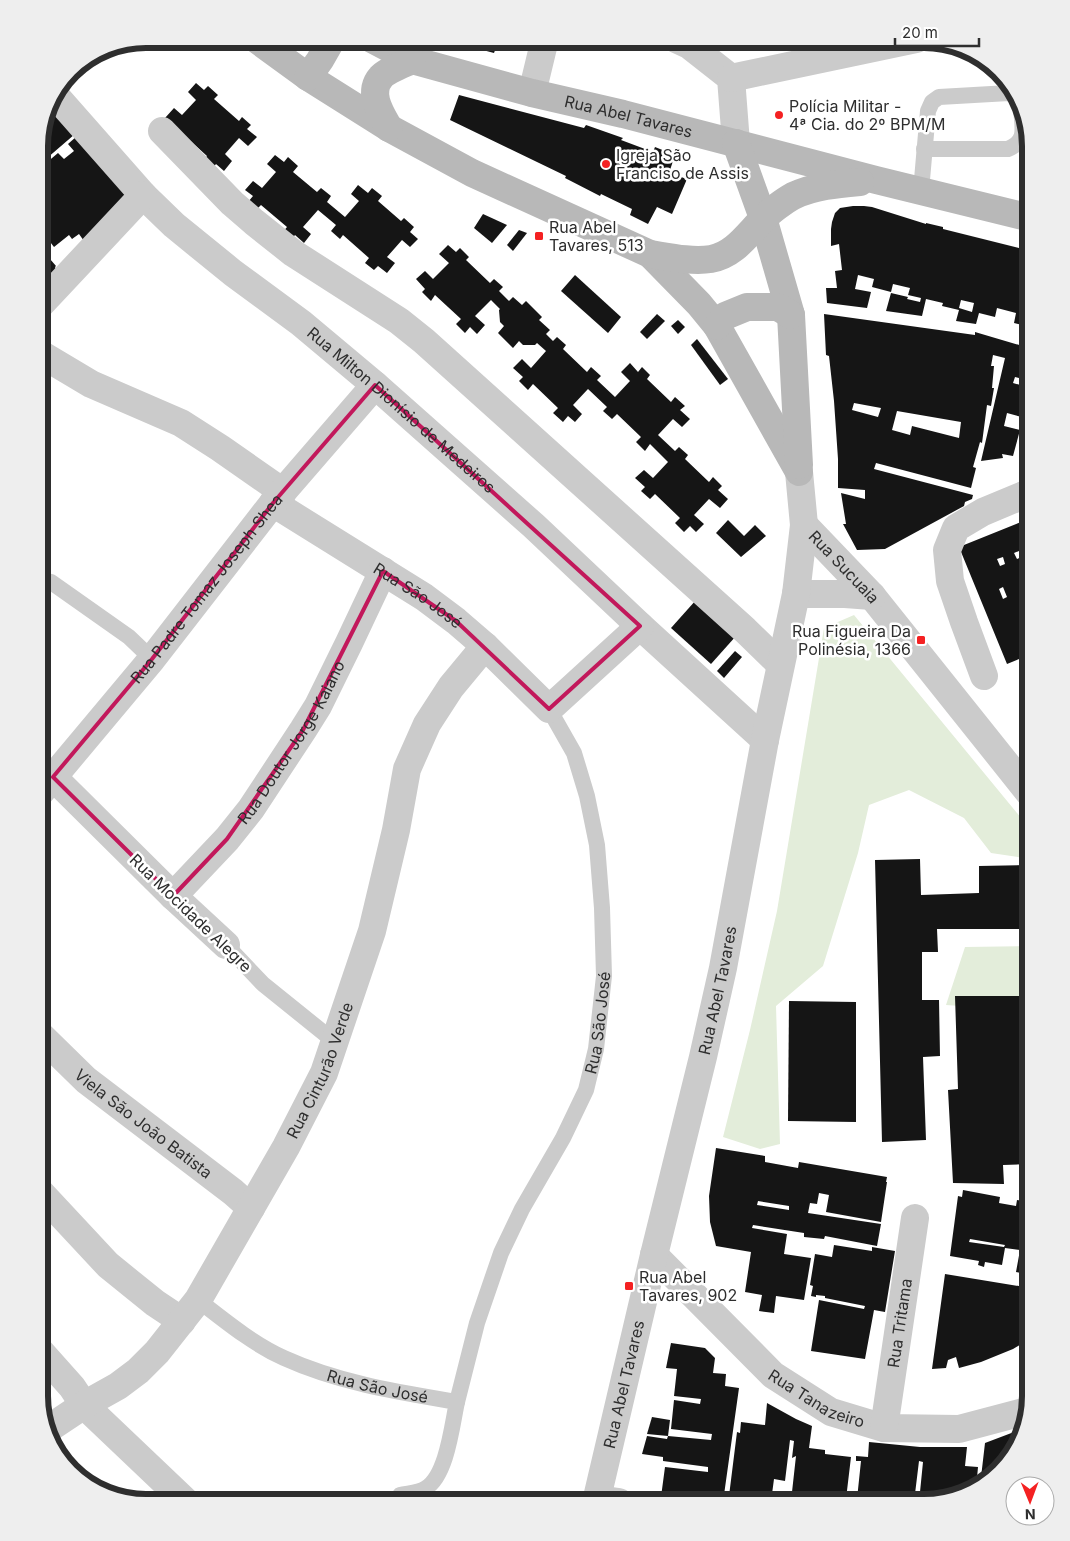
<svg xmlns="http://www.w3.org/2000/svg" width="1070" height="1541" font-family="Inter,sans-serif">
  <rect width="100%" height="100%" fill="#fff"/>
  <g fill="#e3edda">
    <polygon points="854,615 1031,830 1031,859 991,853 964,818 909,790 869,805 858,853 823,966 776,1006 780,1144 760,1149 723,1137 750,1030 777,911 824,628"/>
    <polygon points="1031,946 1031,1011 946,1005 965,947"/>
  </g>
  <g fill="#151515" fill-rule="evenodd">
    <polygon points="465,39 516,39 514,47 498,42 494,53 464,45"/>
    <polygon points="196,83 204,90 208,86 218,95 214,99 239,121 242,117 251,125 247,129 257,137 248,146 239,138 225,154 232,161 224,171 216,164 212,169 203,161 207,156 165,118 174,108 182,115 196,100 188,92"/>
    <polygon points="459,95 584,128 586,125 623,138 621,140 653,152 655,147 675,155 669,173 687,179 672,214 657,207 648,224 630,215 632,209 601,194 600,196 565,178 566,176 450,120"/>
    <polygon points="47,104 75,134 39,165 39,139 47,133 44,129 41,131"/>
    <polygon points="77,136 128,193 84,241 79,234 72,239 69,235 54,247 44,234 39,238 39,169 58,153 64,159 74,151 68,144"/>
    <polygon points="275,155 284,162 288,157 298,166 293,172 317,192 321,188 331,196 327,202 345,217 359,201 351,194 358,185 368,193 372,188 382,196 378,201 401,221 404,218 414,227 410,232 418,239 410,247 402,240 387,257 395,263 387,273 378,266 374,270 365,263 369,258 343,235 340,239 331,231 336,225 318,210 303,227 311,234 304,243 295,235 291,240 282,233 287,227 261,205 257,209 248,202 253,196 245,190 253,181 262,188 276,172 267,164"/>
    <path d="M853,206h11l8,1 54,17v-1l17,4v2l88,22v76l-17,-4 2,-10 -19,-5 -2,9 -16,-4 -3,11 -20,-3 3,-11 -17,-4 1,-3 -17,-4 -4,17 -36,-5 5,-18 17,4 -1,2 13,3 1,-4 -13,-3 2,-7 -17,-4 -2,8 -19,-5 2,-8 -16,-4 -3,14 16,3 -4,16 -40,-5 -1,-15h11l-2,-17 7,-1 -3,-26 -8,2v-17l1,-7 3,-9 5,-5zM961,300l13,3 -2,9 -13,-4z"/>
    <polygon points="483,214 507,225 492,243 474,228"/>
    <polygon points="519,230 527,233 513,251 507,245"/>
    <polygon points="448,245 456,252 460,248 469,257 466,260 490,283 494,279 503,287 499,291 509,301 513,297 522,305 526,301 542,317 539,320 550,330 546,334 553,341 557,337 566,345 563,349 587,372 591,367 601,376 597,380 615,397 630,381 621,372 630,363 638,372 642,367 650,375 647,379 671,402 675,397 685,406 680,410 690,419 682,427 673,419 658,435 675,451 679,447 688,455 685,459 709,482 713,477 722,486 718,490 728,499 720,508 709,499 694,515 704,524 696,532 690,526 684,532 675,523 680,518 655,494 650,499 641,491 645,487 635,478 644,470 653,478 668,462 650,444 645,451 636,442 641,437 617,414 612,419 603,411 607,407 588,389 573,405 582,414 575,422 568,416 563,422 553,413 558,408 533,384 528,390 519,381 523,377 513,368 522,359 531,368 546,351 537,343 535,345 523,345 519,341 513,348 498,333 504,326 500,322 499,310 500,309 491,300 475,316 485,325 477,334 470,327 465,333 456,324 461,319 435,295 431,301 422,292 425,289 416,279 425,271 433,279 449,263 439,254"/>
    <polygon points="50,259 56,266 55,267 56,269 43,284 39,279 39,269"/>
    <polygon points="575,275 621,317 608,333 561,291"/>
    <polygon points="657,314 665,321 647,339 640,332"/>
    <path d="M824,314l151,21v-3l51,15 5,-19v53l-16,-4 -2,6 18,5 -6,30 -18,-5 -3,13 16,4 -7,26 -11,-2 1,4 -22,3 24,-103 -12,-3 -2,11h3l-2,22h2l-3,18 -4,-1 -5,38 -2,-1 -7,25 3,1 -5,20 -95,-25 -2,6 99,26 -1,4 -7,3 -1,4 -79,43 -28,1 -14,-26h3l-5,-31 24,6v-9l-27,-2v-29l-4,-58 -5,-45 -3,-1zM854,403l27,5 -3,9 -26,-7zM897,411l64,11 -2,16 -47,-12 -2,9 -18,-5z"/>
    <polygon points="678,320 685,327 678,334 671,326"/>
    <polygon points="697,339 728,379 720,385 691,345"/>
    <polygon points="1029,420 1031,421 1031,463 1019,460"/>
    <path d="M1031,518v28l-17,7 3,6 14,-6v43l-8,4 2,6 2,-1 3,9 1,-1v41l-24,10 -48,-117zM1003,557l2,7 -5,2 -3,-7zM1003,587l4,10 -4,2 -4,-10z"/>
    <polygon points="728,520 744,536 755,525 766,536 741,557 716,533"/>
    <polygon points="696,600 736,636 711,664 671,628"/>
    <polygon points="735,651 742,657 724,678 717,671"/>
    <polygon points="920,859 921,895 979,893 979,866 1027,865 1027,890 1031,890 1031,929 937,929 938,952 922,952 922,1000 939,1000 940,1056 923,1057 926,1140 882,1142 875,860"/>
    <polygon points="955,996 1031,996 1031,1084 1022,1084 1023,1098 1031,1098 1031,1164 1003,1165 1004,1184 953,1183 948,1090 958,1089"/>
    <polygon points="789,1001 856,1002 856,1122 788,1121"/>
    <path d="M716,1148l49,8v6l33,6 1,-6 88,15 -1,5h1l-6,40 -55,-10 3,-17 -10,-2 -2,11 -7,-1 -2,10 73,11 -4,22 -52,-10 -1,3 -20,-2v-4l-51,-8 -1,3 35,6 -3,20 27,4 -7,42 -28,-4 -2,17 -15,-2 3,-16 -17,-3 6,-40 -35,-6 -6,-24 -1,-26zM758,1201l31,5v4l-32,-5z"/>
    <path d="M963,1190l37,7 -1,6 17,3 1,-6 13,2 -5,25 6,1 -1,24h1v23l-15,-3 4,-22 -15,-2 -3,17 -17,-3 -1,5 -6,-2 1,-4 -29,-5 8,-60 4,1zM970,1239l35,6 -1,2 -35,-5z"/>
    <polygon points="834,1245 872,1251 872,1247 895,1251 885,1312 874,1310 865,1359 811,1351 819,1300 864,1309 865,1306 825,1298 825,1296 816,1295 816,1297 811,1296 813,1286 810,1285 815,1254 832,1257"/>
    <polygon points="945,1274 1031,1288 1031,1338 1013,1349 981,1362 959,1368 956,1357 948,1360 946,1368 932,1369"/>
    <polygon points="671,1343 705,1348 715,1358 713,1373 726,1374 725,1386 739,1388 723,1502 703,1502 661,1497 665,1467 708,1472 708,1467 663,1461 663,1457 642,1454 647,1436 667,1439 668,1436 711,1440 712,1434 671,1429 674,1400 700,1404 701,1399 674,1396 677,1369 666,1368"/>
    <polygon points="767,1403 796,1419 812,1426 809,1448 825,1450 825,1454 851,1457 846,1499 839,1498 839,1502 806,1502 807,1494 792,1492 796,1456 792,1458 794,1441 790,1440 785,1481 774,1479 772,1494 788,1496 787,1502 745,1502 746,1498 729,1496 737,1432 740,1433 741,1422 765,1425"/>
    <polygon points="652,1417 670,1420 668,1436 647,1434"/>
    <polygon points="1019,1430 1018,1435 1021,1435 1017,1449 980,1486 985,1443"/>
    <polygon points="869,1442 920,1447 967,1447 965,1466 978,1467 976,1489 925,1502 919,1502 923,1462 919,1461 914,1502 865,1502 865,1500 857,1499 861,1461 856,1461 856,1456 868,1457"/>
  </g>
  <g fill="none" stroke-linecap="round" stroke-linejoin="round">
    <g stroke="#cbcbcb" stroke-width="16">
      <path d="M924,149h84c20,-8 14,-22 13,-41"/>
      <polyline points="921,191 928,111 932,102 939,97 1009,93 1017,98 1020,104"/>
      <polyline points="39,579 51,582 129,637 152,659"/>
      <polyline points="226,945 263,984 335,1042"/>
      <path id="s1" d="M198,1300c27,21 55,44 86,58 55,25 114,34 173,44 -5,23 -10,73 -31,86 -7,5 -18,5 -26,7"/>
      <path id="s2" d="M457,1402l20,-79 24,-70 21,-44 41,-71 23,-48 10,-41 8,-73 -2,-68 -5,-63 -10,-49 -13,-43 -25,-44"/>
    </g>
    <g stroke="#cbcbcb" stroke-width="28">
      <polyline points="676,39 689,45 731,78 736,143"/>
      <polyline points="731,78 916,39"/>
      <polyline points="532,93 545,39"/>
      <path id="s3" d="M54,94l89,101 31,30 59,48 68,50 74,62 159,141 106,100 125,114"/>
      <polyline points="162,131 232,203 254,222 293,253 399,321 424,341 745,630 780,664"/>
      <polyline points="39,306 143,195"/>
      <polyline points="39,353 91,384 181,423 220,448 283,492"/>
      <path id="s4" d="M273,503l151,94 32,24 29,25 64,63 91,-83"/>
      <path id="s5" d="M804,525l68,71 159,199"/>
      <polyline points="796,594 845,594 872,596"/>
      <polyline points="984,676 964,622 950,581 947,550 956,528 983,512 1031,492"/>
      <polyline points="53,777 173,896 226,945"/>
      <path id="s6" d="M39,794l113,-135 121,-156 102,-118"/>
      <path id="s7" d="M173,896l54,-57 24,-30 52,-79 15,-24 31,-63 34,-72"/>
      <path id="s8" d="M39,1034l47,46 147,112 18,16"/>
      <polyline points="39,1191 108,1265 155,1303 182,1321"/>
      <path id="s9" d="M654,1255l119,120 58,37 53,16 75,1 68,-18"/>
      <polyline points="39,1350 72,1387 84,1405 186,1502"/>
      <path id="s10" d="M884,1428l31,-210"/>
      <path id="s11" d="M48,1429l36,-24 34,-19 20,-15 19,-19 41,-52 88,-153 38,-74 48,-142 24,-101 11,-61 20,-45 24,-37 34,-41"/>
      <polyline points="597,1499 619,1502"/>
    </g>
    <path stroke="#cbcbcb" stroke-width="28" id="s12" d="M596,1502l58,-247 49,-198 20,-89 42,-228 31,-146 8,-69 -5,-53"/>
    <g stroke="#b8b8b8" stroke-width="28">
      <polyline points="256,39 308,77 389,128 472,173 650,254 699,304 717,326 799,472"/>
      <path id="s13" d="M372,39l40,21 120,33 91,21 253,66 155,38"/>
      <polyline points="308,77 320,60 332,39"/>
      <path d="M389,128c-8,-14 -22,-35 -8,-51 5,-6 23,-13 31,-17"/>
      <polyline points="736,143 763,218 791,315 799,465"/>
      <path d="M650,254c19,3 42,8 61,5 23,-4 36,-24 51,-39 7,-8 22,-19 31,-24 21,-10 44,-12 67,-14"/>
      <polyline points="717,326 725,316 747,307 778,307 791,315"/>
    </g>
  </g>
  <path fill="none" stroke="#c2185b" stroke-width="4" stroke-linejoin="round" d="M375,385l265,241 -91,83 -93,-88 -73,-50 -80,159 -76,109 -54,57 -120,-119 99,-118 121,-156z"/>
  <g fill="#f42122" stroke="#fff" stroke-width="2">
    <circle cx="779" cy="115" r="5"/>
    <circle cx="606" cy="164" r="5"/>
    <rect x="534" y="231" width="10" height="10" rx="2.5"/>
    <rect x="916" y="635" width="10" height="10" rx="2.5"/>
    <rect x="624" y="1281" width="10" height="10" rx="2.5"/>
  </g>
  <g text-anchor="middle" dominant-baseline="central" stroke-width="5" stroke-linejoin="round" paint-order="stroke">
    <g font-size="16" fill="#2e2e2e" stroke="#fff" text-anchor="start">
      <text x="789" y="106">Polícia Militar -<tspan x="789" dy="18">4ª Cia. do 2º BPM/M</tspan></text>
      <text x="616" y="155">Igreja São<tspan x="616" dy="18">Franciso de Assis</tspan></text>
      <text x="549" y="227">Rua Abel<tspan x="549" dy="18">Tavares, 513</tspan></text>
      <text x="911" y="631" text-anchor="end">Rua Figueira Da<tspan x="911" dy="18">Polinésia, 1366</tspan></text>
      <text x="639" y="1277">Rua Abel<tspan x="639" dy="18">Tavares, 902</tspan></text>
    </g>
    <g font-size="16" fill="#2e2e2e" stroke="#fff">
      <text stroke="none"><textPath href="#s13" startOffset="269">Rua Abel Tavares</textPath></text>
      <text stroke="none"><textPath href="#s3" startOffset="471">Rua Milton Dionísio de Medeiros</textPath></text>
      <text stroke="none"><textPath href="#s5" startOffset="58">Rua Sucuaia</textPath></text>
      <text stroke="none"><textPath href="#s6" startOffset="265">Rua Padre Tomaz Joseph Shea</textPath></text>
      <text stroke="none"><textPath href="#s4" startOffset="172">Rua São José</textPath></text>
      <text stroke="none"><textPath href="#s7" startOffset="195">Rua Doutor Jorge Kaiano</textPath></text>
      <text transform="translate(191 913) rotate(44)">Rua Mocidade Alegre</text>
      <text stroke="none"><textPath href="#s12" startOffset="526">Rua Abel Tavares</textPath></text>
      <text stroke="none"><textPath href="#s2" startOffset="408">Rua São José</textPath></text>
      <text stroke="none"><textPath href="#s11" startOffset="461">Rua Cinturão Verde</textPath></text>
      <text stroke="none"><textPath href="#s8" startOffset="138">Viela São João Batista</textPath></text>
      <text stroke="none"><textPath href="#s10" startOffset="106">Rua Tritama</textPath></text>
      <text stroke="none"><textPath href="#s12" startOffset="121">Rua Abel Tavares</textPath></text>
      <text stroke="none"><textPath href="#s1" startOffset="202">Rua São José</textPath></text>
      <text stroke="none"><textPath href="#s9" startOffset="219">Rua Tanazeiro</textPath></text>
    </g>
  </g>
  <path d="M0 0H1070V1541H0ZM146 48H924A98 98 0 0 1 1022 146V1396A98 98 0 0 1 924 1494H146A98 98 0 0 1 48 1396V146A98 98 0 0 1 146 48Z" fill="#eee" fill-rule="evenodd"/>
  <path fill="none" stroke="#2e2e2e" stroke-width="6" d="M146 48H924A98 98 0 0 1 1022 146V1396A98 98 0 0 1 924 1494H146A98 98 0 0 1 48 1396V146A98 98 0 0 1 146 48Z"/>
  <g transform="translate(1030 1501) rotate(179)"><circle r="24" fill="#ffffff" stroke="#ababab"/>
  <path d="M0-4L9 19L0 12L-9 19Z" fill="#f42122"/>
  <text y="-8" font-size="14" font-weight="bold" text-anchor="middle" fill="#2e2e2e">N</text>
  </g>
  <path d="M895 38v8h84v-8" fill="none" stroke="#2e2e2e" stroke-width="2.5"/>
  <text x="902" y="38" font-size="15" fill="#2e2e2e" stroke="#ffffff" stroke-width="4" paint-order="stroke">20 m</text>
</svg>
